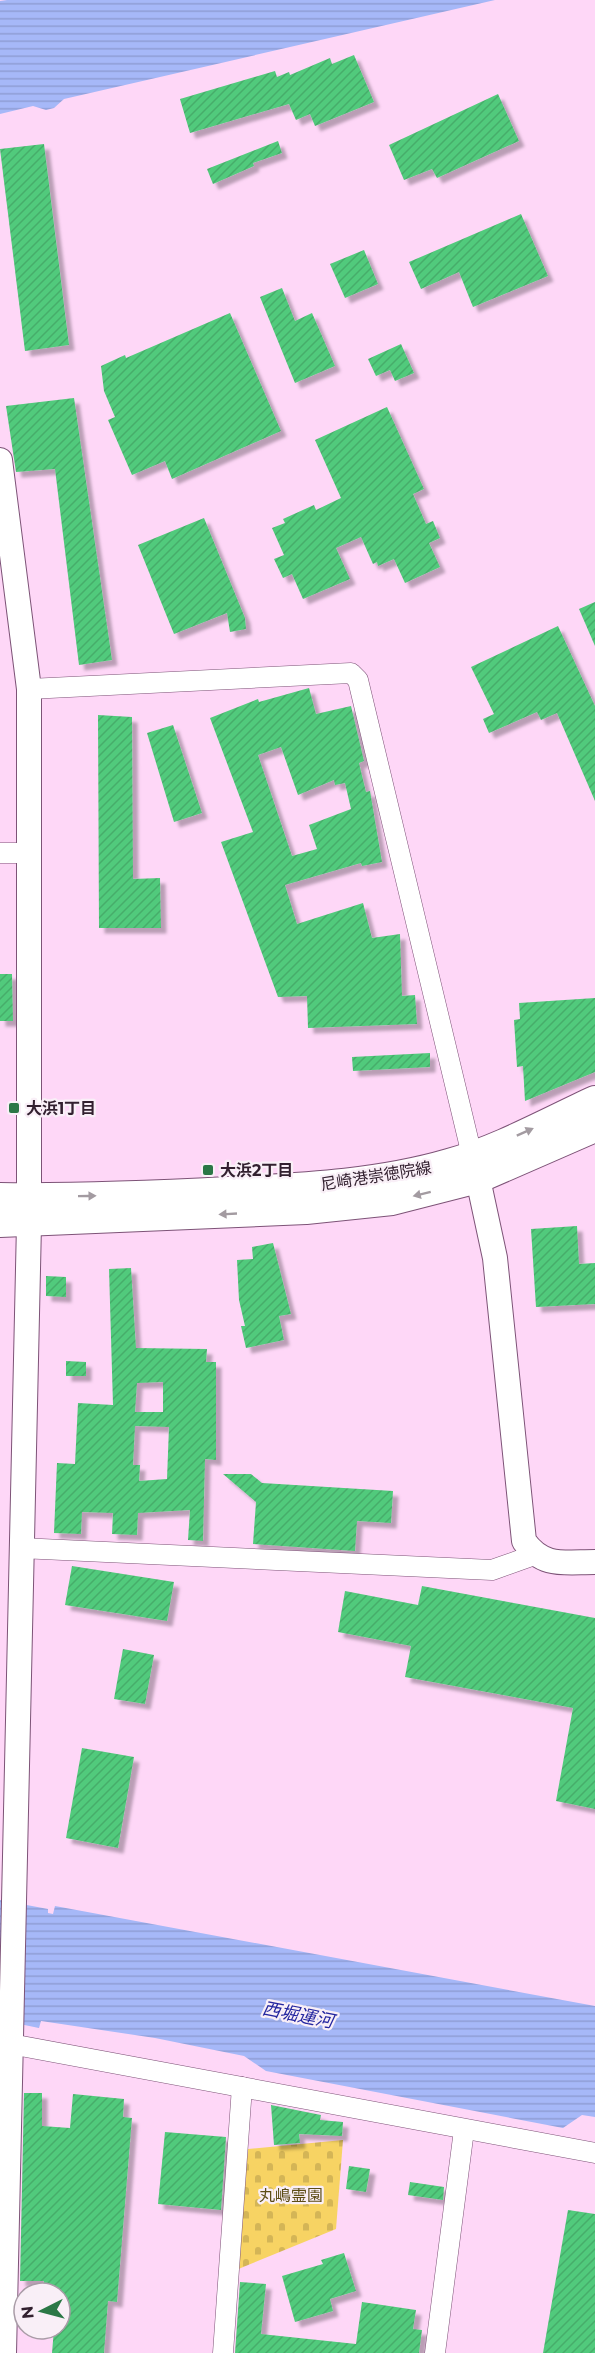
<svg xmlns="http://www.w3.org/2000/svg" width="595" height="2353" font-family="Montserrat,'Noto Sans JP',sans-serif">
  <defs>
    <pattern id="cemetery-stones" width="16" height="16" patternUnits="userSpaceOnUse" patternTransform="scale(1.5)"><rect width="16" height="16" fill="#f7d363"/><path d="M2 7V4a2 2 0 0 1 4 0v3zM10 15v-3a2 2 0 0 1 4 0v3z" fill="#d4b556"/></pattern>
    <pattern id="water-rules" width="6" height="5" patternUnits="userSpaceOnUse" patternTransform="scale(1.5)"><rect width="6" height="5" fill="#a6b8f8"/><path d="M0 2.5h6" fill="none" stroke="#8f9ed5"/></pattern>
    <pattern id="building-hatch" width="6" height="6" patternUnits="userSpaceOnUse" patternTransform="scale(1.5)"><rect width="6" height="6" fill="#51ca7b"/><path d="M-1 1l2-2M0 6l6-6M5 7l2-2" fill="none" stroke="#47ad6b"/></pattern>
    <filter id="shadow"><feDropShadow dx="5.5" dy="5.5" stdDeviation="1.5" flood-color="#0004"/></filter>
  </defs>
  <rect width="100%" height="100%" fill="#fed7f7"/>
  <polygon fill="url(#cemetery-stones)" points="343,2140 336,2229 236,2270 248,2149"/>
  <g fill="url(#water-rules)">
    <polygon points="7,0 495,0 64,99 54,108 46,110 33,106 0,114 0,1"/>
    <polygon points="0,1900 48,1909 48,1913 53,1914 55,1906 595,2006 595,2117 582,2115 563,2128 266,2071 244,2056 155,2038 41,2021 39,2028 0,2020"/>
  </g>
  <g fill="url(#building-hatch)" fill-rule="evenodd" filter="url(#shadow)">
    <polygon points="354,55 374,102 315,126 310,114 296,120 289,104 190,133 180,99 275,71 277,77 289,72 290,75 330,58 332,64"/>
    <polygon points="498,94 519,141 437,178 432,169 404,180 389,145"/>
    <polygon points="278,141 282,153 253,163 254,166 213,184 207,169"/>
    <polygon points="44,144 69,345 25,351 0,149"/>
    <polygon points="521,214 548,276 473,307 459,272 421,289 409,262"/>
    <polygon points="364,250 378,284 345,298 330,264"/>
    <polygon points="282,288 295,321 312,313 335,366 295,383 260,297"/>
    <polygon points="230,313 281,431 172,479 165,461 132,475 108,420 115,417 104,391 101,366 125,355 126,358"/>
    <polygon points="401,344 414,373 395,381 390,370 376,376 368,359"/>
    <polygon points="74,398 112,660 79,665 55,469 16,472 6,406"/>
    <polygon points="387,407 424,489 413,494 426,524 433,521 440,538 429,543 440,567 405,583 394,559 378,566 377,562 373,564 361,537 336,548 350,579 303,599 292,574 283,578 274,559 284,555 272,528 285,523 283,519 314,505 316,510 341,498 315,440"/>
    <polygon points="204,518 245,618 246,629 230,632 227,613 174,634 138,545"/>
    <polygon points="595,602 595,646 579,609"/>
    <polygon points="558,626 595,706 595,801 557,713 541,720 537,712 489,733 483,719 494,714 471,667"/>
    <path d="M309,688l7,26 35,-8 13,55 -5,2 7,29 4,-1 12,71 -20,4 -1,-3 -76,22 12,39 66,-21 9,35 28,-4 2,62 13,-1 2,29 -109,4 -1,-32 -29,1 -57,-155 32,-10 -43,-114 48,-19 1,3zM281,747l17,48 36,-15 1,5 10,-2 6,26 -42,16 8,24 -25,7 -34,-101z"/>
    <polygon points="98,715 132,717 133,879 160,878 161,928 99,928"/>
    <polygon points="173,725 202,813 174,822 147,733"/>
    <polygon points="0,974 12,974 13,1021 0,1021"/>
    <polygon points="595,998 595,1072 525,1101 523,1066 517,1067 514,1020 520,1019 519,1003"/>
    <polygon points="430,1053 430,1067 353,1071 352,1057"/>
    <polygon points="577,1226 579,1264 595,1263 595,1304 536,1307 531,1229"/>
    <polygon points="273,1243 291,1314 279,1316 284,1340 246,1348 241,1326 245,1326 239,1300 237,1260 253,1259 252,1247"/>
    <path d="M131,1268l5,80 71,1 -1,13h10v98l-11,-1 -2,82 -15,-1 2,-30 -52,3 -1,22 -25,-1 1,-21 -31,-1 -1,22 -27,-1 3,-70 18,1 3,-61 35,2 -4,-136zM163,1382v30h-28l2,-29zM135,1426l34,1 -2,52 -28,2 1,-16h-7z"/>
    <polygon points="46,1276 66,1277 66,1297 46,1296"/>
    <polygon points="66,1361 86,1362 86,1376 66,1376"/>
    <polygon points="223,1474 251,1474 262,1483 393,1491 391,1523 357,1521 355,1551 253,1544 256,1502"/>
    <polygon points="72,1566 174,1582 167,1621 65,1605"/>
    <polygon points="422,1586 595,1618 595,1809 556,1801 573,1708 405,1677 411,1646 338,1632 345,1591 418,1605"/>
    <polygon points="123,1649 154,1655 145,1704 114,1699"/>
    <polygon points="82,1748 134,1757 118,1848 66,1838"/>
    <polygon points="24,2093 42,2093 42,2126 70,2128 73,2094 124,2099 123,2117 132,2118 117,2302 108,2301 104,2353 52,2353 54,2329 60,2329 60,2293 43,2293 44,2281 20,2281"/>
    <polygon points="271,2105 321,2115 320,2120 343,2122 342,2136 299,2134 300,2143 274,2145"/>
    <polygon points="165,2132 226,2137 221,2210 158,2204"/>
    <polygon points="349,2166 370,2169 366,2192 346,2189"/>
    <polygon points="410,2182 444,2187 443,2200 408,2195"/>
    <polygon points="568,2210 595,2214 595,2353 543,2353"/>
    <polygon points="344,2253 356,2291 330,2299 333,2311 295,2322 282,2276 323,2264 321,2260"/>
    <polygon points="240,2282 266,2284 261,2334 356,2344 362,2302 416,2310 413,2329 422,2330 419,2353 235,2353"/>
  </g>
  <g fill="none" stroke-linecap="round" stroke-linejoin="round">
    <defs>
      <g id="minor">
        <polyline points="29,689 351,673 358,680 475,1168"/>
        <polyline points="0,853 29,853"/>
        <polyline points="20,1548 492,1570 534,1555"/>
        <polyline points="0,2042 595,2153"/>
        <polyline points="223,2353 242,2087"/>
        <polyline points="435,2353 464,2130"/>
      </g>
      <g id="tertiary">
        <polyline points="0,460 29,689 29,1224 4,2353"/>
        <path d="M478,1179l17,79 29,283c19,27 40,21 71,21"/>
      </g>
      <g id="secondary">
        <path d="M0,1197c76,1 152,-2 228,-6 73,-4 149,-7 221,-28 50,-14 98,-41 146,-63"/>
        <polyline points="0,1223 306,1210 392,1201 478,1179 595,1128"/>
      </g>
    </defs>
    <use href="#minor" stroke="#7d5377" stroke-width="21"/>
    <use href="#tertiary" stroke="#7d5377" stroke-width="26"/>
    <use href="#secondary" stroke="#7d5377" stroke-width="30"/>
    <use href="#minor" stroke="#fff" stroke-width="20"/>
    <use href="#tertiary" stroke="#fff" stroke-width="24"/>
    <use href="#secondary" stroke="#fff" stroke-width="28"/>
  </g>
  <defs><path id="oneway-solid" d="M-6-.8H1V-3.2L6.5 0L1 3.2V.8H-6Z" transform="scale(1.5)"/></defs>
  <g fill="#a39ba1">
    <use href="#oneway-solid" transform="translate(525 1132) rotate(-24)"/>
    <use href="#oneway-solid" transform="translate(422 1194) rotate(166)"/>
    <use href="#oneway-solid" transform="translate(87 1196) rotate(-1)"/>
    <use href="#oneway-solid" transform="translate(228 1214) rotate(177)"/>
  </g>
  <g fill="#2b7746" stroke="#f9eff7" stroke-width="2">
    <rect x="8" y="1102" width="12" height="12" rx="3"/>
    <rect x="202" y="1164" width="12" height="12" rx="3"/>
  </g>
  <g text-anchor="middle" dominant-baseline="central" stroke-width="4.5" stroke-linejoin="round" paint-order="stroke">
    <g font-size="16" font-weight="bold" fill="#32202f" stroke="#f9eff7" text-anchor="start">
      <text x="26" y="1108">大浜1丁目</text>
      <text x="220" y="1170">大浜2丁目</text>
    </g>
    <g font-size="16" fill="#32202f" stroke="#f9eff7">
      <text transform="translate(376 1176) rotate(-9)">尼崎港崇徳院線</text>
    </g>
    <g font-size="16" fill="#5d4d16" stroke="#f9eff7">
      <text x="291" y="2195">丸嶋霊園</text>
    </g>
    <g font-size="18" font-style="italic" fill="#2527a0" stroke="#f9eff7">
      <text transform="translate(298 2015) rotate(11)">西堀運河</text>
    </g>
  </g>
  <g transform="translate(42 2311) rotate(264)"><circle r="28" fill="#f9eff7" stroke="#a99ca7" stroke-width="1.5"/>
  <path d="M0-4.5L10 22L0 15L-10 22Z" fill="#2b7746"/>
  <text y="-9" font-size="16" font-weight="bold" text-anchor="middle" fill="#32202f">N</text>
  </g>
</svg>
